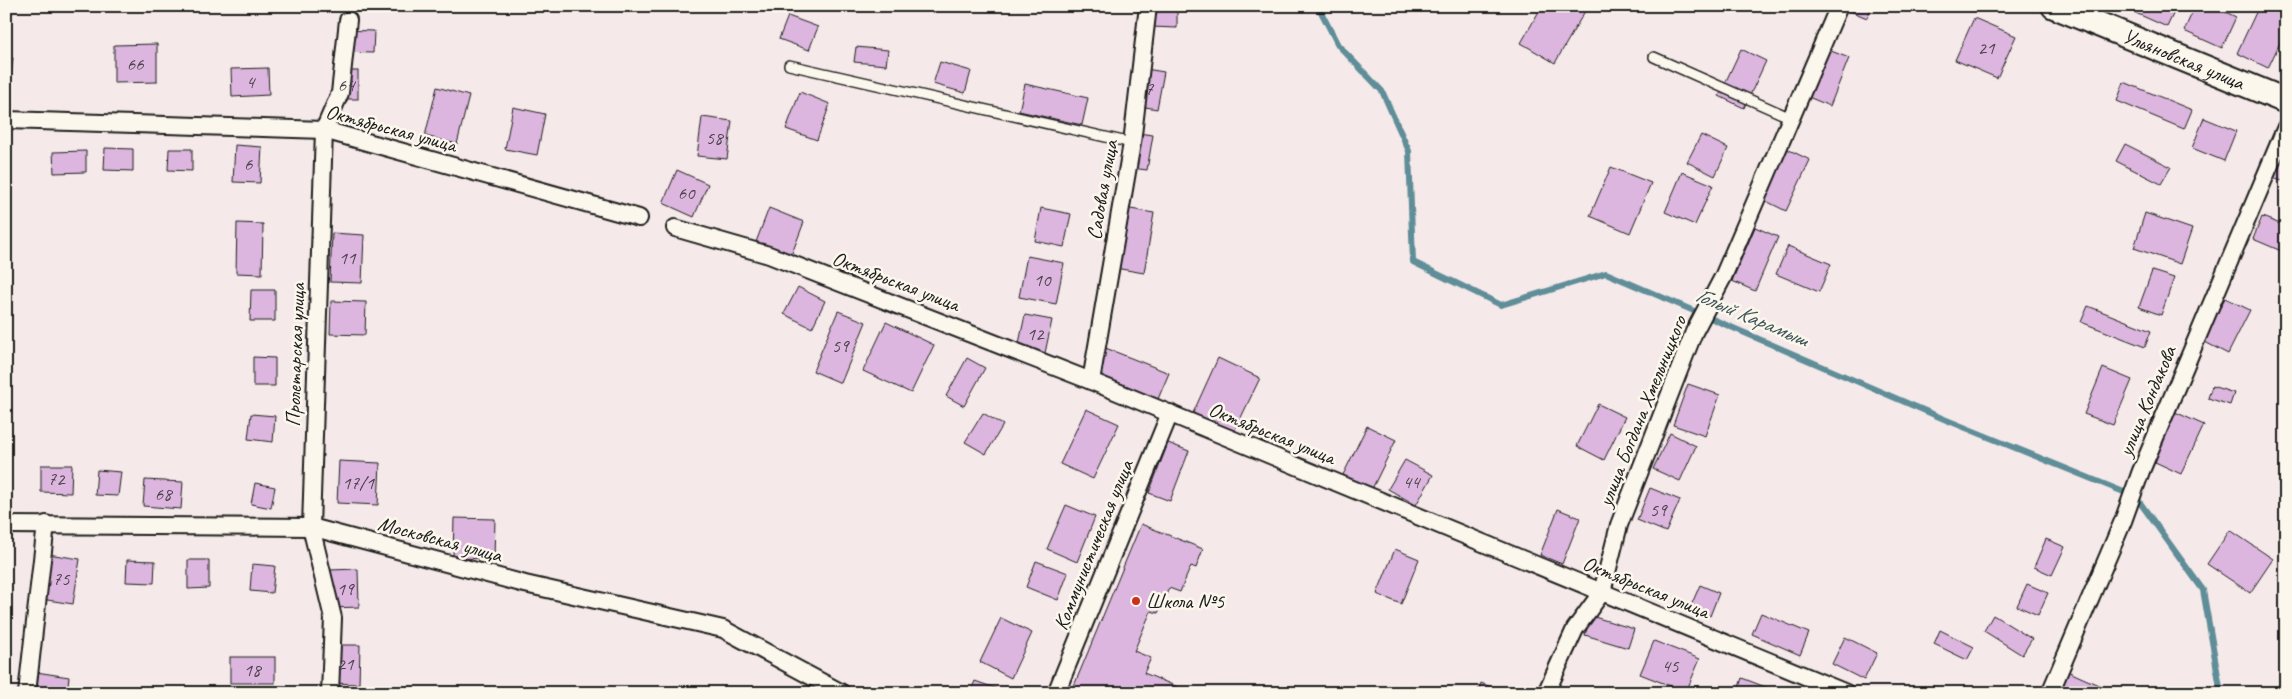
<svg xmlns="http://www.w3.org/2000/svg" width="2292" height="699" font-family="Caveat,sans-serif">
  <rect width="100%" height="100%" fill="#f5eae9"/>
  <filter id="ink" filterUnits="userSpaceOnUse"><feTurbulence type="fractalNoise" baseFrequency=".02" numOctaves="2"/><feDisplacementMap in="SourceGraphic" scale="10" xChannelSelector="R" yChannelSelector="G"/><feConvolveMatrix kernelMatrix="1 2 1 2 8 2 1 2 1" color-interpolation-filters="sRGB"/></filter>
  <g filter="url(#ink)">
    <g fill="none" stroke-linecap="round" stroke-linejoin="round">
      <polyline stroke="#5f8d98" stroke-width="6" points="1318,6 1338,45 1382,91 1409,151 1413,262 1501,305 1606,273 1944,419 2136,497 2203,590 2221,693"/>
    </g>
    <g fill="#dcb6df" stroke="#1c1c1c">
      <polygon points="361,6 388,6 388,12 361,10"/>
      <polygon points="1152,6 1177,6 1177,28 1151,27"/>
      <polygon points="1542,6 1577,6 1585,11 1555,63 1521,43"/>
      <polygon points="1838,6 1872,6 1867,18"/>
      <polygon points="2120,6 2177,6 2167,27"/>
      <polygon points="2195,6 2213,6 2236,17 2222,48 2184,31"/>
      <polygon points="2259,6 2280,6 2286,9 2286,30 2268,68 2237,53"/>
      <polygon points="788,16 818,27 809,50 779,39"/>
      <polygon points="1974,18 2016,36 1997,78 1955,60"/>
      <polygon points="340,30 374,31 373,53 340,52"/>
      <polygon points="157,44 157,82 114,83 114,45"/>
      <polygon points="856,47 888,50 886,65 854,62"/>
      <polygon points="1741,49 1766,61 1744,108 1719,96"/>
      <polygon points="1826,49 1849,58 1830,106 1806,96"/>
      <polygon points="6,57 13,58 8,99 6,99"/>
      <polygon points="940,62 971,71 965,93 933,84"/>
      <polygon points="268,68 269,95 232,97 231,69"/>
      <polygon points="1140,68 1164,72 1157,109 1134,105"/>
      <rect x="334" y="71" width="24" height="28"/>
      <polygon points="2124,82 2192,110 2184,129 2117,101"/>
      <polygon points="1025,84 1088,98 1082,125 1019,111"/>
      <polygon points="437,87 469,96 457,144 425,136"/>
      <polygon points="800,92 830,104 817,140 786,129"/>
      <polygon points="513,107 545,114 537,155 505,149"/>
      <polygon points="702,117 732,121 727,159 697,156"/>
      <polygon points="2204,118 2236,131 2224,161 2192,148"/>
      <polygon points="1130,132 1153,135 1147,170 1124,167"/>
      <polygon points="1701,135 1728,148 1715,176 1687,162"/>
      <polygon points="2125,144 2171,167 2161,184 2116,161"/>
      <polygon points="235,145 262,147 260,183 233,182"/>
      <polygon points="1783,147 1810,160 1786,211 1760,198"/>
      <polygon points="105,148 133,149 133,171 104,170"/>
      <polygon points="169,149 192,149 192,171 168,170"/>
      <polygon points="2281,150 2286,151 2286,182 2272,178"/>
      <polygon points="86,151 86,172 54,173 53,152"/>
      <polygon points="1611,167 1651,183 1630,233 1590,216"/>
      <polygon points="677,170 708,184 694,217 663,203"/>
      <polygon points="1682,172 1713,185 1695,225 1665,212"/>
      <polygon points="769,208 804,222 791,256 756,242"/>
      <polygon points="1041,208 1071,214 1064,247 1035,241"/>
      <polygon points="1125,208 1154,213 1144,273 1115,268"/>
      <polygon points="2145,213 2192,229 2180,264 2134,248"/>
      <polygon points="2262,217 2286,226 2286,253 2253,239"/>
      <polygon points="237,223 263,224 262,274 236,273"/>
      <polygon points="1755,227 1778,237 1755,291 1732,281"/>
      <polygon points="332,233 364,235 362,283 330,282"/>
      <polygon points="1788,246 1831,264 1819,292 1776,274"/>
      <polygon points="1027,256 1064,263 1056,304 1019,297"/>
      <polygon points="2152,271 2174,278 2161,315 2139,307"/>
      <polygon points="798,287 825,301 812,328 784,314"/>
      <polygon points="251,290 275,290 275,321 250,321"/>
      <polygon points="2225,298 2250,310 2228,354 2203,341"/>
      <polygon points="331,301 366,302 365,335 330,334"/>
      <polygon points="2088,306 2151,331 2145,347 2081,322"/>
      <polygon points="838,311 866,322 841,383 813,371"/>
      <polygon points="1025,315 1052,320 1045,353 1018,348"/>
      <polygon points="886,322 934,345 911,393 863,371"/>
      <polygon points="1103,347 1169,373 1158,399 1093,372"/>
      <polygon points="253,357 275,358 275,386 253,386"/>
      <polygon points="967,358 985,368 964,406 946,396"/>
      <polygon points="1218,358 1260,378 1234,432 1193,413"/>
      <polygon points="2103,368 2132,380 2113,425 2084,414"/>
      <polygon points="1688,384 1720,395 1705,436 1673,425"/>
      <polygon points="2212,386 2234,393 2230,405 2208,398"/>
      <polygon points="1598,404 1625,417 1604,460 1577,446"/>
      <polygon points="1086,409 1119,424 1093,479 1060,464"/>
      <polygon points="2175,412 2204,425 2181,474 2153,461"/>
      <polygon points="983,413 1003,425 986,454 965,442"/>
      <polygon points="251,414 275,416 273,442 248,439"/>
      <polygon points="1367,426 1396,440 1370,493 1341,479"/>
      <polygon points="1670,433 1696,446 1680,481 1653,469"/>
      <polygon points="1168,443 1189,451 1170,501 1149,493"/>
      <polygon points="1405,460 1433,475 1416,505 1388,489"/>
      <polygon points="339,461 380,463 378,505 337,503"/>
      <polygon points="41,465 72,465 71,493 41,492"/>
      <polygon points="97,470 121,472 118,496 95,495"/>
      <polygon points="145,480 183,482 181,509 143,506"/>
      <polygon points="255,483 275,487 271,508 251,504"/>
      <polygon points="1650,488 1680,500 1666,532 1637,520"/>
      <polygon points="1066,505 1095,517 1077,562 1047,549"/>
      <polygon points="1558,509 1580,518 1562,564 1540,555"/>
      <polygon points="454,518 495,519 494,559 453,558"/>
      <polygon points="1141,524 1203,549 1196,568 1191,566 1180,592 1169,588 1158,613 1151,611 1134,651 1151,658 1144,673 1180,688 1178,693 1071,693"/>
      <polygon points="2230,530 2273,559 2250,593 2207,564"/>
      <polygon points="2046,539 2065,547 2052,575 2034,567"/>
      <polygon points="1395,549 1419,559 1401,604 1377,594"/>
      <polygon points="48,554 80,559 73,604 41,599"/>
      <polygon points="127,560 155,561 154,583 126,582"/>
      <polygon points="188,560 209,560 209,588 188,589"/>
      <polygon points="1036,561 1068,573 1058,600 1026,587"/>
      <polygon points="252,564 275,566 272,593 250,591"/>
      <polygon points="358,569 359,607 332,608 330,570"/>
      <polygon points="2027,584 2048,593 2038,615 2017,606"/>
      <polygon points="1700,585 1719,593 1710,616 1690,608"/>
      <polygon points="1761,613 1809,633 1800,655 1752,634"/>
      <polygon points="1993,615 2032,639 2022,655 1984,631"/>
      <polygon points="1591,616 1634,629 1628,648 1585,635"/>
      <polygon points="1001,618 1032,633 1011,678 980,662"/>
      <polygon points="1940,630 1974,647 1967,660 1934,644"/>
      <polygon points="1845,637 1877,653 1864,680 1832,664"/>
      <polygon points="1654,641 1700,659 1686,692 1640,674"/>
      <polygon points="331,645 360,645 359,684 330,683"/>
      <rect x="230" y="657" width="45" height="26"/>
      <polygon points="2065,670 2114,692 2114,693 2063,693 2056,690"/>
      <polygon points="36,672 69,677 67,693 33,693"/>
      <polygon points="1742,678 1781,693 1737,693"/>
      <polygon points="975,681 1006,692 1006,693 970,693"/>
      <polygon points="1481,683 1504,692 1504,693 1477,693"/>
    </g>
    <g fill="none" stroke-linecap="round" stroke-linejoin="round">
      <defs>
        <g id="lane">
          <polyline points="1654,57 1791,118"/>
          <polyline points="789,65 1132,143"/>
        </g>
        <g id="street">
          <polyline points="6,120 324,130 639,218"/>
          <polyline points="675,228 769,255 1091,381 1846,693"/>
          <polyline points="1091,381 1132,143 1148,6"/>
          <polyline points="6,525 311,527 525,584 723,629 842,693"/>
          <polyline points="27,693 46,524"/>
          <polyline points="330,693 333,618 311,527 324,130 340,93 348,20"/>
          <polyline points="1056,693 1170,413"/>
          <polyline points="1546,693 1575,629 1602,592 1619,525 1694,332 1723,277 1839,6"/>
          <polyline points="2050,693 2123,521 2141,471 2286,127"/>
        </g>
        <g id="secondary">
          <path id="s1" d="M2054,6l232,95"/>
        </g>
      </defs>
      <use href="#lane" stroke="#1c1c1c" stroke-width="12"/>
      <use href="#street" stroke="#1c1c1c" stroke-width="20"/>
      <use href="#secondary" stroke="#1c1c1c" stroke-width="28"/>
      <use href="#lane" stroke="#fbf7ec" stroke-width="9"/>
      <use href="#street" stroke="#fbf7ec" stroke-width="16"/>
      <use href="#secondary" stroke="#fbf7ec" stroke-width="24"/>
    </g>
  </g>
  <circle fill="#c8321e" stroke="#fbf7ec" stroke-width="2" cx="1136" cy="601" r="5"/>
  <g text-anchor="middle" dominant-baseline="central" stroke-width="5" stroke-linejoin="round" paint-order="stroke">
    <g font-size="19" fill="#4c424d">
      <text x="1986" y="48">21</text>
      <text x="135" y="64">66</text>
      <text x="250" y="82">4</text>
      <text x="346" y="85">64</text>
      <text x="1149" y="89">7</text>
      <text x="714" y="138">58</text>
      <text x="248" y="164">6</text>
      <text x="686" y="193">60</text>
      <text x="347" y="258">11</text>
      <text x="1042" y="280">10</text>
      <text x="1035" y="334">12</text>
      <text x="840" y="346">59</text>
      <text x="56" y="479">72</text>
      <text x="1411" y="482">44</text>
      <text x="358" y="483">17/1</text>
      <text x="163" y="494">68</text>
      <text x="1658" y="510">59</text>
      <text x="61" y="579">75</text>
      <text x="345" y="589">19</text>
      <text x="345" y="664">21</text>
      <text x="1670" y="666">45</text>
      <text x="252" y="670">18</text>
    </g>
    <g font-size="21" fill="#1c1c1c" stroke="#fbf7ec">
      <text stroke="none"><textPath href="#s1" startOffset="140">Ульяновская улица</textPath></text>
      <text transform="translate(391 128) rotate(15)">Октябрьская улица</text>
      <text transform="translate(1102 190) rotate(-80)">Садовая улица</text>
      <text transform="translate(896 281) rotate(21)">Октябрьская улица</text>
      <text transform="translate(295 355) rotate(-88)">Пролетарская улица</text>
      <text transform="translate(2147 401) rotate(-67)">улица Кондакова</text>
      <text transform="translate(1642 411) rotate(-68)">улица Богдана Хмельницкого</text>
      <text transform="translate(1272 433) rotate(22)">Октябрьская улица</text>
      <text transform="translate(440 539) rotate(15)">Московская улица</text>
      <text transform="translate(1093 545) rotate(-68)">Коммунистическая улица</text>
      <text transform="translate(1646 587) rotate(22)">Октябрьская улица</text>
    </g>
    <g font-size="21" fill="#1c1c1c" stroke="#fbf7ec" text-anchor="start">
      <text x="1146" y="601">Школа №5</text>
    </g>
    <g font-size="22" font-style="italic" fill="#3e555a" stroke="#fbf7ec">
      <text transform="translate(1752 317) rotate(23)">Голый Карамыш</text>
    </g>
  </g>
  <rect width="2292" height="699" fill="none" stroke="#fbf7ec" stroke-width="25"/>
  <rect x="12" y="12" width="2267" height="674" fill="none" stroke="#1c1c1c" stroke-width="2" filter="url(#ink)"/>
</svg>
